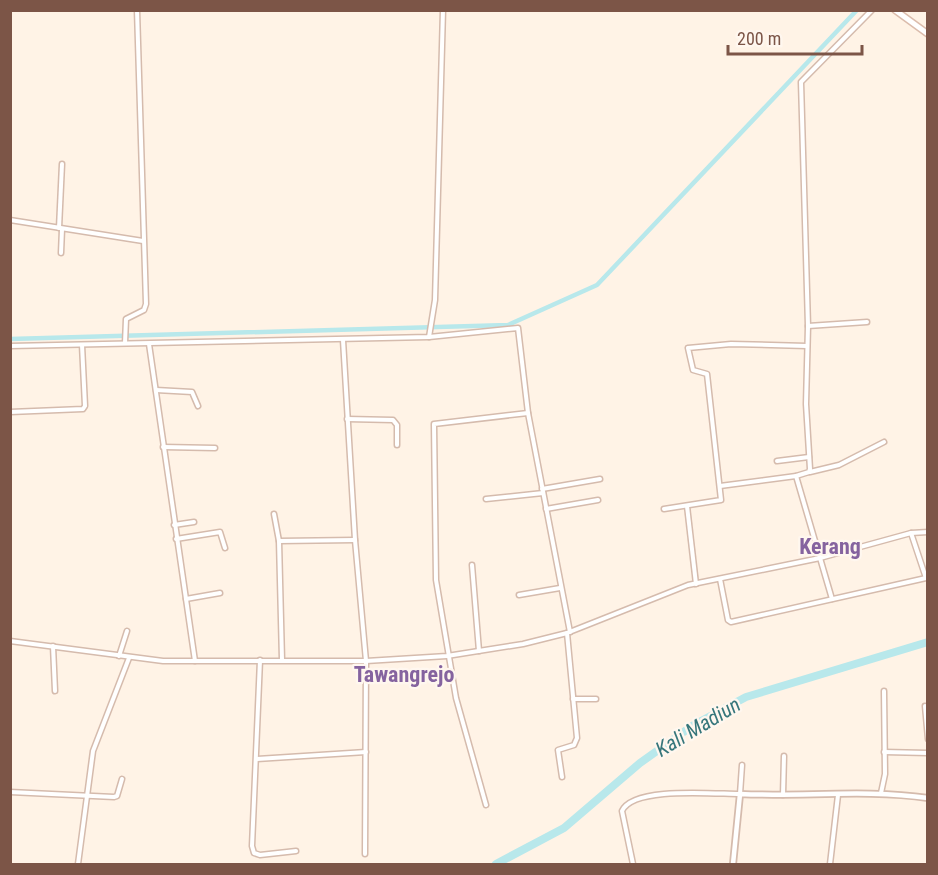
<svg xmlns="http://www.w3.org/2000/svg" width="938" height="875" font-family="'Roboto Condensed',sans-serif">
  <rect width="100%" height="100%" fill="#fff3e6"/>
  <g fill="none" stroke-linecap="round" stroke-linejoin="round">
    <polyline stroke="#b8e8eb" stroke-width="4.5" points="10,339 508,325 597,285 857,10"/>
    <polyline stroke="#b8e8eb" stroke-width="8" points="496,864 564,828 640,763 692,726 746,697 928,642"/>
    <defs>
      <g id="minor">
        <polyline points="10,220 143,241"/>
        <polyline points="59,228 62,164"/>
        <polyline points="61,253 62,229"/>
        <polyline points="808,326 867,322"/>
        <polyline points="429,337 435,300 443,10"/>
        <polyline points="343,340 355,540 366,661 365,854"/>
        <polyline points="125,343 126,319 144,310 146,304 137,10"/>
        <polyline points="149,344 195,661"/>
        <polyline points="10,346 429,337 518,328 528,413 570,632"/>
        <polyline points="156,390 192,392 198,406"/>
        <polyline points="10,412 83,409 85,406 82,345"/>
        <polyline points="347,419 393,420 397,425 397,445"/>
        <polyline points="163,447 215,448"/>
        <polyline points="777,461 809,457"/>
        <polyline points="810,472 839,465 884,442"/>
        <polyline points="720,486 796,476"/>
        <polyline points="542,489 600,479"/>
        <polyline points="486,499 543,493"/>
        <polyline points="687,506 696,584"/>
        <polyline points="546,509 598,500"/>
        <polyline points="664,509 721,500 707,374 693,370 688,348 731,344 807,346"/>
        <polyline points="274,514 279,541 355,540"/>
        <polyline points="174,525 194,522"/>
        <polyline points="176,539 220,532 225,548"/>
        <polyline points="279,541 282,660"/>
        <polyline points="472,565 479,651"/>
        <polyline points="720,579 728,620 731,622 926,578 911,533"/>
        <polyline points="519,595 560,588"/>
        <polyline points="186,599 220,593"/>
        <polyline points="832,599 796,476 809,472 810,469 806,404 808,326 801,82 872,10"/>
        <polyline points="10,641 163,661 366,661 447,656 523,644 567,633 688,585 820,558 911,533 928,532"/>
        <polyline points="53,646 55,691"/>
        <polyline points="119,656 127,631"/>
        <polyline points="260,660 252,846 254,853 260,855 296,851"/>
        <polyline points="573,699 596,699"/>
        <polyline points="925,706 928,739"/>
        <polyline points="884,752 928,753"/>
        <polyline points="257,759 366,752"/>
        <polyline points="562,777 558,750 574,745 577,738 567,633"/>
        <polyline points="10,792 114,797 117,796 122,779"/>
        <polyline points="881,793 885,774 884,691"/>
        <polyline points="783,795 784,756"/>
        <polyline points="486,805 456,698 436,580 434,424 528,413"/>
        <polyline points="78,864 93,751 129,658"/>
        <path d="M633,864l-11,-53c11,-25 93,-17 118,-17l2,-29"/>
        <polyline points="830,864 838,795"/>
      </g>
      <path id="tertiary" d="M733,864l7,-70c62,3 126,-5 188,4"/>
      <polyline id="secondary" points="895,10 928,34"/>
    </defs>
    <use href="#minor" stroke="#d5bbad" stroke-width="7"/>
    <use href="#tertiary" stroke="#d5bbad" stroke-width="8"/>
    <use href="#secondary" stroke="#dbbcac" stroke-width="8"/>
    <use href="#minor" stroke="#fff" stroke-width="4"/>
    <use href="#tertiary" stroke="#fff" stroke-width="4.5"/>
    <use href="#secondary" stroke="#fff" stroke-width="5"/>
  </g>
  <g text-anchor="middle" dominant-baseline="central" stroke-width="4.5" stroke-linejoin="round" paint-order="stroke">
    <g font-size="21" font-style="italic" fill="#36767b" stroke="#fff7ef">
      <text transform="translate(698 727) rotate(-31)">Kali Madiun</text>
    </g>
    <g font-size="22" font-weight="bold" fill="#85639f" stroke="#fff7ef">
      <text x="830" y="546">Kerang</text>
      <text x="404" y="674">Tawangrejo</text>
    </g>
  </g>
  <rect width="938" height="875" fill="none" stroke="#7c5547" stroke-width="24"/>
  <path d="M728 45v9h134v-9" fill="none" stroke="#7c5547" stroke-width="3"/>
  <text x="737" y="45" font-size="18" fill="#7c5547" stroke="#fff7ef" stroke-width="4.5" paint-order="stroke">200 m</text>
</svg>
